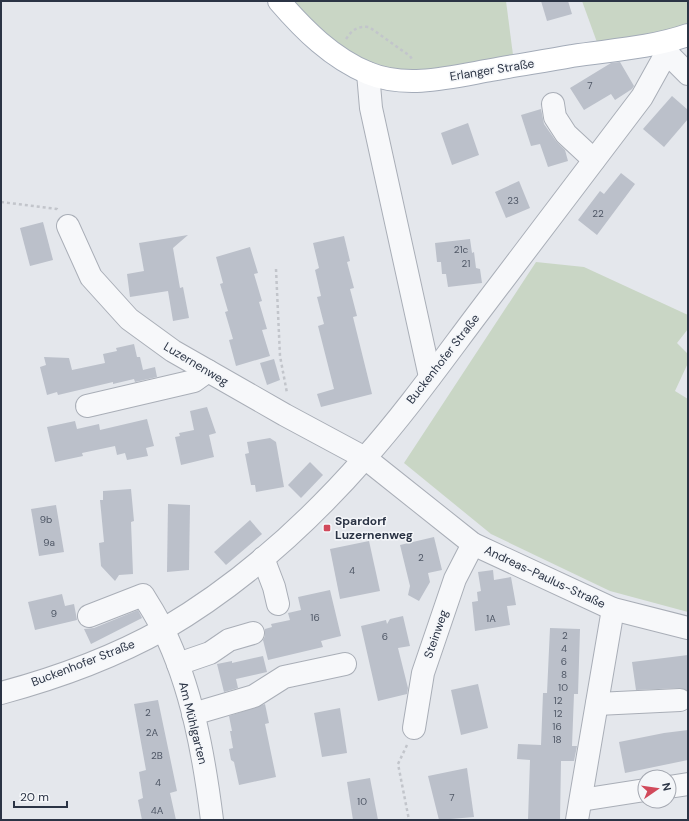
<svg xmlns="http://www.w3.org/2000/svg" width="689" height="821" font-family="'DM Sans',sans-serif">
  <rect width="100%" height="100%" fill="#e4e7ec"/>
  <g fill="#c9d6c5">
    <polygon points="290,1 506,1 513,55 432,72 365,69"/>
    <polygon points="582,1 688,1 688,23 673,29 598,45"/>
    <polygon points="536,262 584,267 688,315 688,329 677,343 688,354 688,363 675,391 688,399 688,612 610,591 491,534 404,463"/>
  </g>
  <g fill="#bbc0ca">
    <polygon points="541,1 568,1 572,14 547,21"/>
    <polygon points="620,62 634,86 632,89 615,100 611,94 584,110 570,88 611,63"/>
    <polygon points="672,96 688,110 688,119 664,147 643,129"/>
    <polygon points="541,109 544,124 556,141 565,150 568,161 548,167 540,144 531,146 521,115"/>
    <polygon points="468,123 479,155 452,165 441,133"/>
    <polygon points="621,173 635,184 597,235 578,220 600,191 604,194"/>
    <polygon points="519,181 530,208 506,218 495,192"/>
    <polygon points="43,222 53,260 30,266 20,228"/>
    <polygon points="188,235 173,248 180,288 183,287 189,318 173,321 168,291 130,297 127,274 144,271 139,243"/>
    <polygon points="344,236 350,261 347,262 354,288 350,289 357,316 353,317 372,394 321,407 317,394 334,389 318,326 324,324 317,297 321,296 315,270 319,268 313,243"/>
    <polygon points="470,239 472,253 474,252 476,268 480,269 482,283 448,287 446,274 442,274 441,262 437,262 435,243"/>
    <polygon points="250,247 258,273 254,274 262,301 259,302 267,329 262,330 270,356 236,366 229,340 233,339 225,312 228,311 220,284 223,283 216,257"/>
    <polygon points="134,344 137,357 140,357 143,370 155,367 157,377 135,382 134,379 113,384 113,382 58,395 57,392 47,395 40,367 46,365 44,357 69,358 72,370 105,363 103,354 117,351 116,348"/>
    <polygon points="274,359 280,380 267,385 260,363"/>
    <polygon points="207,407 216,433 209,435 214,457 181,465 175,437 180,436 179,433 194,430 190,411"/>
    <polygon points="147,419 154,446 146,448 148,456 127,460 125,453 117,455 115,446 82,453 83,456 55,462 47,427 75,421 77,429 99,424 100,430"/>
    <polygon points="270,438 276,442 284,487 256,492 255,485 251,485 245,454 249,453 247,442"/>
    <polygon points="310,462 323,475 301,498 288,485"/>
    <polygon points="131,489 134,521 131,522 133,574 119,575 115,581 101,566 99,543 104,542 100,500 103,500 103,491"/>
    <polygon points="168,504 190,505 189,570 167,572"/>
    <polygon points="56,505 64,552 39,556 31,509"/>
    <polygon points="250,520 262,534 226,565 214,552"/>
    <polygon points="434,537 442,570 428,573 430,582 419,601 408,595 410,586 400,545"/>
    <polygon points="369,541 380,591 340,599 330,549"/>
    <polygon points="493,570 494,580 511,577 516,605 507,606 510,625 475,631 472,602 478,601 477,592 481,591 478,572"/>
    <polygon points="330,590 341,636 321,641 323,647 268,660 263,640 265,636 265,629 272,627 271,624 290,620 288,613 301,610 298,597"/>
    <polygon points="62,594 65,606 74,604 77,620 35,630 28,602"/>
    <polygon points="138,610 142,618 91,644 84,629 94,628"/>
    <polygon points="403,616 410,646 398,648 408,688 407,694 378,701 361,626 386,620 387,624 390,619"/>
    <polygon points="550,628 580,629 578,694 574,694 572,746 577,746 574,761 561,761 560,820 528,820 530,760 517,759 518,744 541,745 543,693 547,693"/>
    <polygon points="688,655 688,691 679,688 636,690 632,662"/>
    <polygon points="263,656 267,672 236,679 238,688 224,692 217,664 232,661 232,663"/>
    <polygon points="478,684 488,728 461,735 451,690"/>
    <polygon points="158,700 177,791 170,793 176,820 142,820 138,800 143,798 139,772 146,770 134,704"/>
    <polygon points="265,704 269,723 265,724 276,777 239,785 234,762 231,760 229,749 233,748 230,731 232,731 229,716"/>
    <polygon points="340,708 347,753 322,757 314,713"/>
    <polygon points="688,730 688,760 625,773 619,742 664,733"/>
    <polygon points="467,768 474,817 439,820 428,776"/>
    <polygon points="370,778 378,820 353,820 347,782"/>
  </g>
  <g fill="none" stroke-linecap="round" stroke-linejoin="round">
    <defs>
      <g id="minor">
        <polyline points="666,52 688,74"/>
        <polyline points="368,73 371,108 430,377"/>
        <polyline points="553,104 555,117 566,134 594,160"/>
        <polyline points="68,226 91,277 129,319 173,351 285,415 365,458 473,544 613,609 688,628"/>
        <polyline points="87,406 194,381 208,371"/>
        <polyline points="263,558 274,587 278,604"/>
        <path d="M89,616l54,-21c7,11 14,23 20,34 29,59 41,127 49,191"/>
        <polyline points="178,664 210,653 229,640 253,633"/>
        <path d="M1,693c56,-15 113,-36 163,-64 75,-44 144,-106 201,-171 40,-45 75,-94 111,-142 55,-73 111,-146 166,-219l20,-36 9,-20"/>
        <polyline points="597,704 680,700"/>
        <polyline points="193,714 254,696 284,677 345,664"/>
        <polyline points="414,728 423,673 455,579 473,544"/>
        <polyline points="669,787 688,784"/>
        <polyline points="581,800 645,790"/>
        <polyline points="577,820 613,609"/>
      </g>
      <path id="major" d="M279,1c25,29 53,57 89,72 38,16 84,4 123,-3 27,-5 54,-9 81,-14 39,-6 78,-8 116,-21"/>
    </defs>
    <use href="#minor" stroke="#a9aeb7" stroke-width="24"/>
    <use href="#major" stroke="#a3abb8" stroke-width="24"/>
    <g stroke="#c2c5cb" stroke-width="2.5" stroke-dasharray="3 3" stroke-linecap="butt">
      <path d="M346,39c6,-9 11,-13 23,-12l41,29 3,5"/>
      <polyline points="1,202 57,209 58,210"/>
      <polyline points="276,269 280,356 287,393"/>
      <polyline points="407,745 398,764 409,820"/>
    </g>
    <use href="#minor" stroke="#f7f8fa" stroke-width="22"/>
    <use href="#major" stroke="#fff" stroke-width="22"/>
  </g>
  <rect fill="#d1495b" stroke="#f4f6f9" stroke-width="1.5" x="323" y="524" width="8" height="8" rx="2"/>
  <g text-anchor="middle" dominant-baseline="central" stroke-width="3" stroke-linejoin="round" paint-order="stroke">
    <g font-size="10" fill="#4f5766">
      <text x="590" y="85">7</text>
      <text x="513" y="200">23</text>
      <text x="598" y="213">22</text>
      <text x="461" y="249">21c</text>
      <text x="466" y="263">21</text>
      <text x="46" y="519">9b</text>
      <text x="49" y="542">9a</text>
      <text x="421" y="557">2</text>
      <text x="352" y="570">4</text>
      <text x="54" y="613">9</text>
      <text x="315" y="617">16</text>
      <text x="491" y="618">1A</text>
      <text x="565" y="635">2</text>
      <text x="385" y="636">6</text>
      <text x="564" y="648">4</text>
      <text x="564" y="661">6</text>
      <text x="564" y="674">8</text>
      <text x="563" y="687">10</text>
      <text x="558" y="700">12</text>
      <text x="148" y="712">2</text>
      <text x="558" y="713">12</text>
      <text x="557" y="726">16</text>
      <text x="152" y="732">2A</text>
      <text x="557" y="739">18</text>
      <text x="157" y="755">2B</text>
      <text x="158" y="782">4</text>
      <text x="452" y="797">7</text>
      <text x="362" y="801">10</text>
      <text x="157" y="810">4A</text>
    </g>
    <g font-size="12" fill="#2b3445" stroke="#f4f6f9">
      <text transform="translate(492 70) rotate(-9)">Erlanger Straße</text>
      <text transform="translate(443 359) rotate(-52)">Buckenhofer Straße</text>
      <text transform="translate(196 364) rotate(31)">Luzernenweg</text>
      <text transform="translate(545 577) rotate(25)">Andreas-Paulus-Straße</text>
      <text transform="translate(436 634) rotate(-71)">Steinweg</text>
      <text transform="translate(83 663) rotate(-21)">Buckenhofer Straße</text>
      <text transform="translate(193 723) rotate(76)">Am Mühlgarten</text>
    </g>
    <g font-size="12" font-weight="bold" fill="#2b3445" stroke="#f4f6f9" text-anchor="start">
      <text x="335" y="521">Spardorf<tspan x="335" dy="14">Luzernenweg</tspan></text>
    </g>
  </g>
  <rect width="689" height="821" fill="none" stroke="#2b3445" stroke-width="4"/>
  <g transform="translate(657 789) rotate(77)"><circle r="19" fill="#f4f6f9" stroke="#a4a8b1"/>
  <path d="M0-3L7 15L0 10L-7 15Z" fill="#d1495b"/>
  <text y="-6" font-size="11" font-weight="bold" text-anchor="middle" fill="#2b3445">N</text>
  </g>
  <path d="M14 801v6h53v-6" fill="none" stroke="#2b3445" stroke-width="2"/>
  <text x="20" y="801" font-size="12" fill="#2b3445" stroke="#f4f6f9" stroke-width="3" paint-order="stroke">20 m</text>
</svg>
